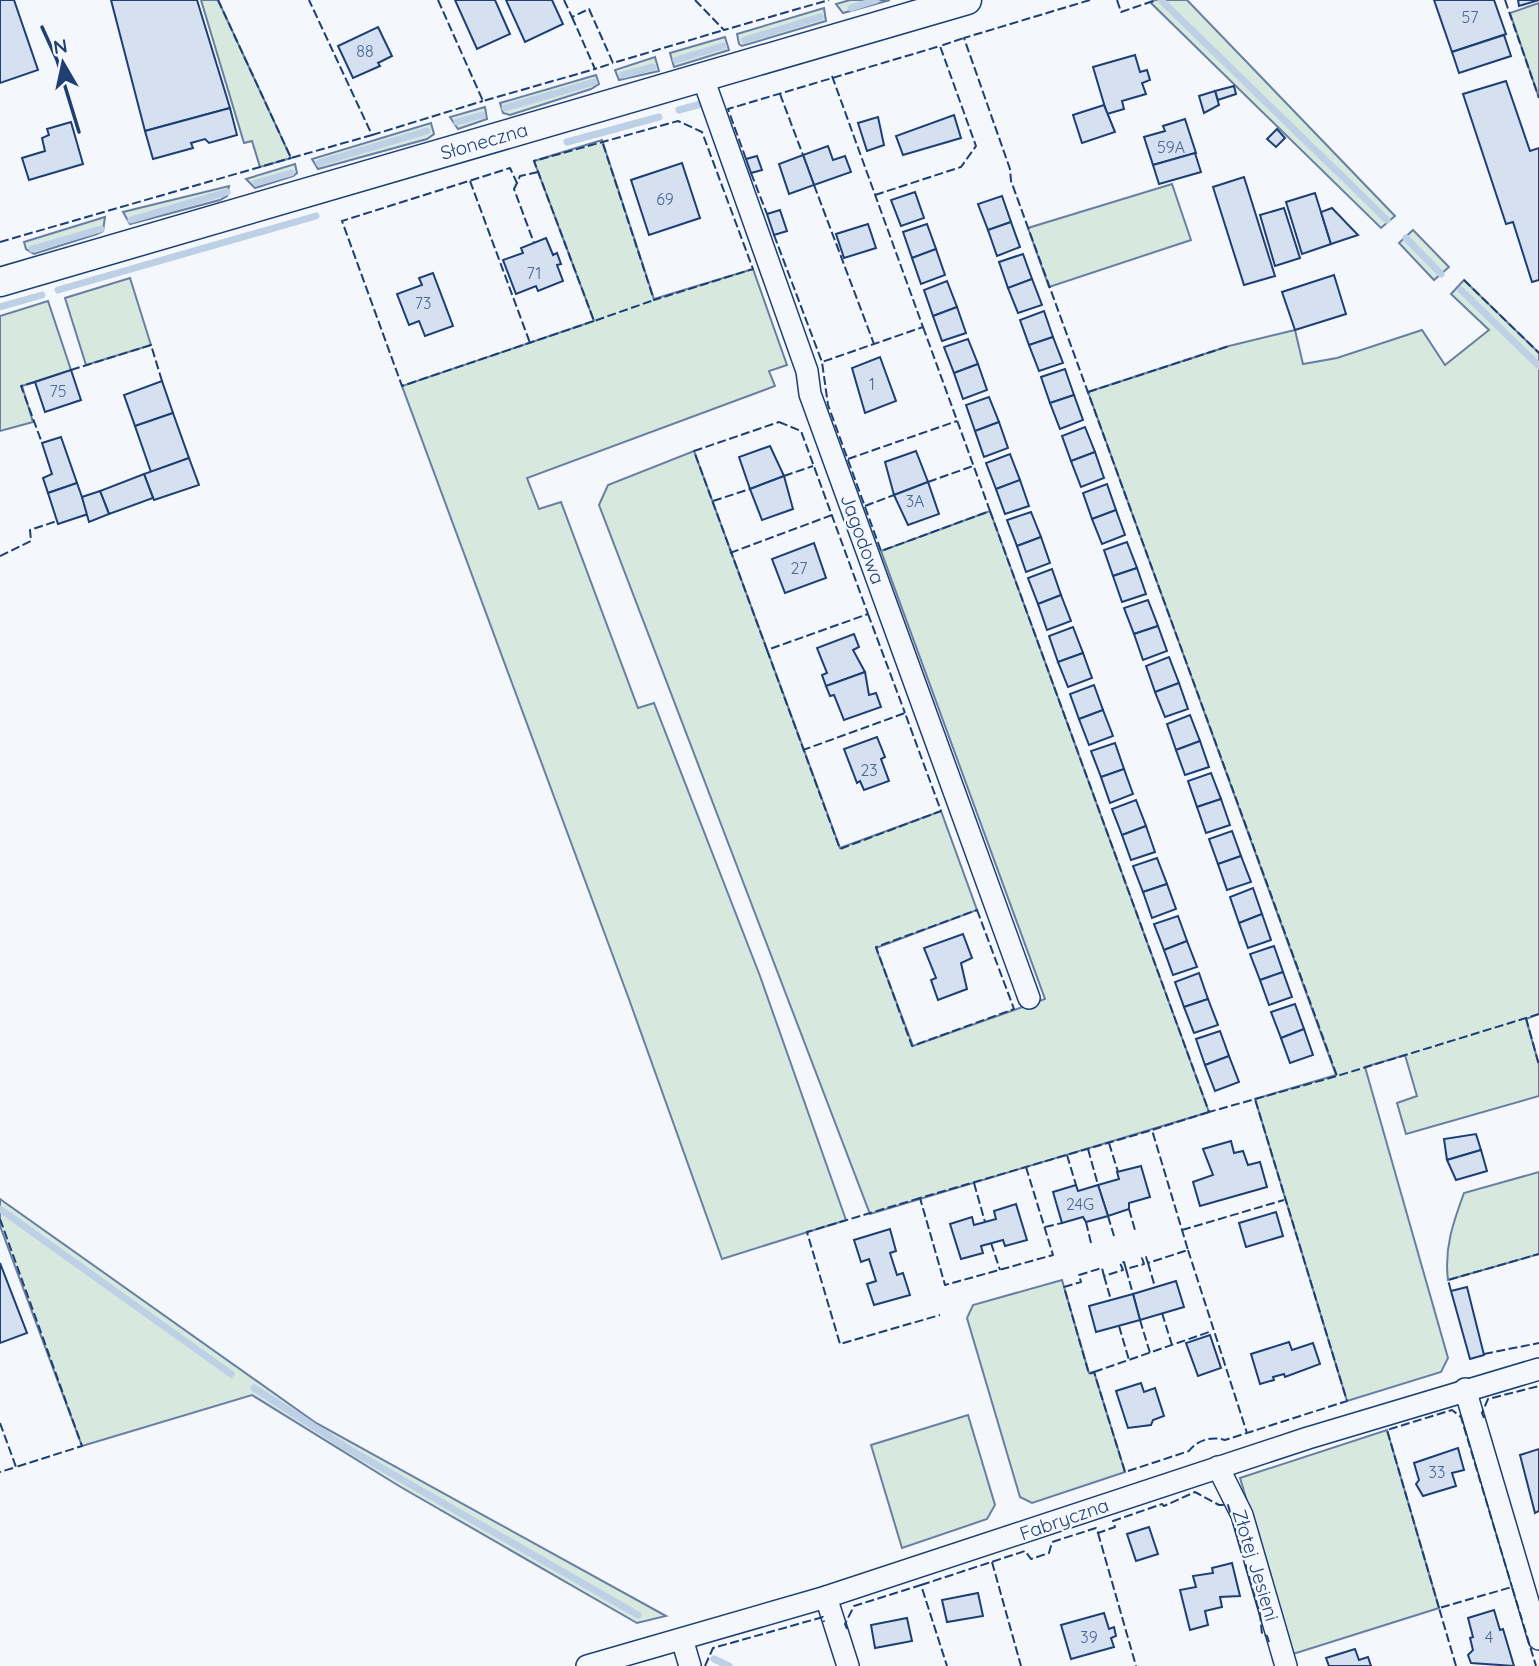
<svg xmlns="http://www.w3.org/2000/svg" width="1539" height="1666" font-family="Quicksand,sans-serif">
  <rect width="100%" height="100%" fill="#f4f7fb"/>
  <g fill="#d7e8df" stroke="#687fa3" stroke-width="2">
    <polygon points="201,0 218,0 291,158 260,167 252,141 244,143"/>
    <polygon points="850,0 890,0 843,13 836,4"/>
    <polygon points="1155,0 1187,0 1395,216 1381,228 1151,3"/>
    <polygon points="1539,3 1539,98 1510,13"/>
    <polygon points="824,8 826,21 742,46 739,44 737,34"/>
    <polygon points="725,37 729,50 674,67 670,53"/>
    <polygon points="655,57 659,71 619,80 615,70"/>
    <polygon points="596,75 599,84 591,89 510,115 503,113 500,103"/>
    <polygon points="485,107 487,119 458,129 450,117"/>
    <polygon points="431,123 434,134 427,139 318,169 312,159"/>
    <polygon points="602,140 654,299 753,269 787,365 769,371 775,386 527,478 539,509 561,502 638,708 654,703 760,976 846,1220 722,1259 630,1002 402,386 594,321 534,161"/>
    <polygon points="295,164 297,173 293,176 255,188 246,179"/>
    <polygon points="1172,184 1191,240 1049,287 1028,228"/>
    <polygon points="229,186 227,196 220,200 130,224 123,212"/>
    <polygon points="105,217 103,231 97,234 34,254 26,249 24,242"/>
    <polygon points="1413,230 1449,267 1434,280 1399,243"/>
    <polygon points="130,278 151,345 86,365 65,298"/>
    <polygon points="1464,280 1539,353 1539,1014 1526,1019 1539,1065 1539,1096 1406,1134 1397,1103 1417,1096 1405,1055 1365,1067 1448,1358 1441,1372 1347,1401 1255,1099 1336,1075 1088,392 1229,346 1295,330 1303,364 1337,358 1422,330 1445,365 1489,330 1451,294"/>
    <polygon points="48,301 71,370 22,386 33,422 0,431 0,316"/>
    <polygon points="694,451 840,848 941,811 977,910 876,948 913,1046 1045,999 881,551 990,511 1209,1112 870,1214 599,505 608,485"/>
    <path d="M1539,1172v82l-91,26c-4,-32 5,-57 16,-87z"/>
    <polygon points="0,1199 316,1423 666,1616 637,1623 399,1486 252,1395 82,1446 0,1226"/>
    <polygon points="1062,1280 1089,1373 1094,1372 1125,1472 1032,1503 1020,1497 967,1318 973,1305"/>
    <polygon points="968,1415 995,1505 987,1519 902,1548 871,1445"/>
    <polygon points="1387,1430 1439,1608 1293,1654 1240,1478"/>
  </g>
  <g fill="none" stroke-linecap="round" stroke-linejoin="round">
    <g stroke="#bed0e5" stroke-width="7">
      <polyline points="1161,0 1387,220"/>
      <polyline points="851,8 876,0"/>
      <polyline points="745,40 820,17"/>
      <polyline points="676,60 723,46"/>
      <polyline points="623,75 653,67"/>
      <polyline points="505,108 594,82"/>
      <polyline points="679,110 701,104"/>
      <polyline points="457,122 482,115"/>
      <polyline points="567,142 659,117"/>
      <polyline points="319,163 427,131"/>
      <polyline points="256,183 291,173"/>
      <polyline points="131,220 227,192"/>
      <polyline points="1406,238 1441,274"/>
      <polyline points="32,249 101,229"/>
      <polyline points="58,290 316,216"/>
      <polyline points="1461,290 1539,366"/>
      <polyline points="0,307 42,295"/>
      <polyline points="0,1209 231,1374"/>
      <polyline points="254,1388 347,1448 638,1615"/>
      <polyline points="714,1659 729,1666"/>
    </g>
  </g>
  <g fill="#d5e0f0" stroke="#1d3f73" stroke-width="2">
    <polygon points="0,0 14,0 38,70 0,83"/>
    <polygon points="111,0 197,0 230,108 145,131"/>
    <polygon points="455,0 495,0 510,34 477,49"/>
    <polygon points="506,0 552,0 563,24 525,42"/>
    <polygon points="1434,0 1494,0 1506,34 1452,52"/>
    <polygon points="1518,0 1539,0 1519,6"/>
    <polygon points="378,27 392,56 378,63 380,66 353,78 338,46"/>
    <polygon points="1504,35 1511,56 1459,73 1452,52"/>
    <polygon points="1135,55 1140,72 1147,70 1150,80 1142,83 1146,94 1122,101 1124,109 1107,114 1093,67"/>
    <polygon points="1506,81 1530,151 1539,148 1539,280 1532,282 1513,222 1506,224 1463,94"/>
    <polygon points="1234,86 1236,94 1218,100 1215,91"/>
    <polygon points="1215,91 1219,105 1204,113 1199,96"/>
    <polygon points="1104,105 1115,132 1082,143 1073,115"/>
    <polygon points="230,108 237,135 209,143 205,139 191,143 193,148 153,159 145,131"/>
    <polygon points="954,115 961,138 903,155 896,136"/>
    <polygon points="878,117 884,145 867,151 858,123"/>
    <polygon points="1185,119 1196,153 1153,165 1144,137 1165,131 1163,126"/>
    <polygon points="71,122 83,164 29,180 22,158 45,151 42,138 49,135 47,129"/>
    <polygon points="1277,129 1285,138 1276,147 1267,139"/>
    <polygon points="828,146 833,160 845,156 851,172 814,185 803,155"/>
    <polygon points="1195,153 1201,172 1159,184 1153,165"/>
    <polygon points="803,155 814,185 789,194 779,164"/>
    <polygon points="757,156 762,170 751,173 746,159"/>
    <polygon points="682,163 700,218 649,235 631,180"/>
    <polygon points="1244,177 1275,276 1244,285 1213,187"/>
    <polygon points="915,192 924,218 901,226 891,200"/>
    <polygon points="1315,193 1331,244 1302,254 1286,202"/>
    <polygon points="1002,196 1011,222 988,230 978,204"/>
    <polygon points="1284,208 1300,258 1275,266 1260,215"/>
    <polygon points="1332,208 1358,235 1331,244 1321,212"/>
    <polygon points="780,210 787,231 774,235 767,214"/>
    <polygon points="1011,222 1020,247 997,256 988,230"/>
    <polygon points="868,224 876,248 844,258 836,234"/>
    <polygon points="927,224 936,249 912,258 903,232"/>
    <polygon points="546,238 553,255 557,253 561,264 557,265 563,281 538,291 536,286 516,294 503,260 523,253 521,248"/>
    <polygon points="936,249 945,275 921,284 912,258"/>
    <polygon points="1023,254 1032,279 1008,288 999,262"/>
    <polygon points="433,273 453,326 425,336 419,321 409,325 397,294 422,285 419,278"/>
    <polygon points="1334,275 1346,314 1295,330 1282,292"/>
    <polygon points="1032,279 1042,305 1018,313 1008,288"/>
    <polygon points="947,281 957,307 933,316 924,290"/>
    <polygon points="957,307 966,333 942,341 933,316"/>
    <polygon points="1044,311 1053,337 1029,345 1020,320"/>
    <polygon points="1053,337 1063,363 1039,371 1029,345"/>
    <polygon points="968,339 978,364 954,373 944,347"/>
    <polygon points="880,357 896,401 865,413 852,368"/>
    <polygon points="978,364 987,390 963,399 954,373"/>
    <polygon points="1065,369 1074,395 1050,403 1041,377"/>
    <polygon points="71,370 81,400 45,412 35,382"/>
    <polygon points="162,381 173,413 135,426 124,395"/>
    <polygon points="1074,395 1083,420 1060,429 1050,403"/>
    <polygon points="989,397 999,422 975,431 966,405"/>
    <polygon points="173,413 189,458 151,472 135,426"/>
    <polygon points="999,422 1008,448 984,457 975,431"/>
    <polygon points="1085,427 1095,452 1071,461 1062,436"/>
    <polygon points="61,437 77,483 48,493 43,478 52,474 42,443"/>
    <polygon points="770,446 784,476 750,489 739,457"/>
    <polygon points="916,451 928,482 894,495 885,462"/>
    <polygon points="1095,452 1104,478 1081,487 1071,461"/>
    <polygon points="1010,454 1020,480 996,489 986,463"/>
    <polygon points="189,458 199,485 154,500 144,474"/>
    <polygon points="144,474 153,498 109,514 100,491"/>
    <polygon points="784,476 793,509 762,520 750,489"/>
    <polygon points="1020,480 1029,506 1005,514 996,489"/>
    <polygon points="928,482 939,514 908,525 894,495"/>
    <polygon points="77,483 88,514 58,524 48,493"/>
    <polygon points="1107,484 1116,510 1092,519 1083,493"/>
    <polygon points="100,491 109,514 89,522 82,497"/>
    <polygon points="1116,510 1125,535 1102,544 1092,519"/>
    <polygon points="1031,512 1041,537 1017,546 1007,520"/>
    <polygon points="1041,537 1050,563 1026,572 1017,546"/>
    <polygon points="1127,542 1137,568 1113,576 1104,550"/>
    <polygon points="814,543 826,578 785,593 772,559"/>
    <polygon points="1137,568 1146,594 1122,602 1113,576"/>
    <polygon points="1052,569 1061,595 1038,604 1028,578"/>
    <polygon points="1061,595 1071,621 1047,630 1038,604"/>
    <polygon points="1148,600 1158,626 1134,634 1124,608"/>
    <polygon points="1158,626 1167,651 1143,660 1134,634"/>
    <polygon points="1073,627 1083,653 1058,662 1049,636"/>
    <polygon points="854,634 859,647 853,650 865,672 826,686 822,675 827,673 817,648"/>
    <polygon points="1083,653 1092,678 1068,687 1058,662"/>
    <polygon points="1169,657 1179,683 1155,692 1146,666"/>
    <polygon points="865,672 869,695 876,693 881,707 844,720 834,695 830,696 826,686"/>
    <polygon points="1179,683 1188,709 1165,717 1155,692"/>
    <polygon points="1094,685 1103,710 1079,719 1070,694"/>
    <polygon points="1103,710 1113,736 1089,745 1079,719"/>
    <polygon points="1190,715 1200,741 1176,750 1167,724"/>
    <polygon points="877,737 885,757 881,759 889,781 864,790 860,781 857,783 844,749"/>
    <polygon points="1200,741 1209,767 1185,775 1176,750"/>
    <polygon points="1115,743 1124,769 1101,777 1091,751"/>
    <polygon points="1124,769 1133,794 1110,803 1101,777"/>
    <polygon points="1211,773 1221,799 1197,807 1188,781"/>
    <polygon points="1221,799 1230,825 1206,833 1197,807"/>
    <polygon points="1136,800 1146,826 1122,835 1112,809"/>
    <polygon points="1146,826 1155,852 1131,860 1122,835"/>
    <polygon points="1232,831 1241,856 1218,864 1209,839"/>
    <polygon points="1241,856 1251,882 1227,890 1218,864"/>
    <polygon points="1157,858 1167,884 1143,892 1133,866"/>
    <polygon points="1167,884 1176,909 1152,918 1143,892"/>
    <polygon points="1253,888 1262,914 1239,923 1230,897"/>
    <polygon points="1262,914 1271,940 1248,948 1239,923"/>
    <polygon points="1178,916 1187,941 1164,950 1154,924"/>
    <polygon points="963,934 972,958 961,963 967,989 938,1000 931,980 936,978 924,948"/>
    <polygon points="1187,941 1197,967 1173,975 1164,950"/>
    <polygon points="1274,946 1283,972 1260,980 1250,954"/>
    <polygon points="1283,972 1292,997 1269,1005 1260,980"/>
    <polygon points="1199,973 1208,999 1184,1007 1175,982"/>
    <polygon points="1208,999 1218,1025 1194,1033 1184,1007"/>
    <polygon points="1295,1004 1304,1029 1281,1038 1271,1012"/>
    <polygon points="1304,1029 1313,1055 1290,1063 1281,1038"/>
    <polygon points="1220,1031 1229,1056 1205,1065 1196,1039"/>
    <polygon points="1229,1056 1239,1082 1215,1091 1205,1065"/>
    <polygon points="1476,1134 1481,1150 1447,1160 1444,1139"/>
    <polygon points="1231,1141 1234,1153 1243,1151 1248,1165 1260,1162 1267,1187 1200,1206 1193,1182 1213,1175 1203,1149"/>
    <polygon points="1481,1150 1487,1171 1456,1180 1447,1160"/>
    <polygon points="1141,1166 1150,1197 1129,1203 1129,1209 1108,1216 1098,1185 1119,1179 1117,1172"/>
    <polygon points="1076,1185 1078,1191 1098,1185 1108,1216 1086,1222 1083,1217 1062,1223 1053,1192"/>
    <polygon points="1016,1204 1027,1240 1005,1246 1003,1240 981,1246 983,1253 961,1259 950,1224 972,1217 974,1225 996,1219 994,1211"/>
    <polygon points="1276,1212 1283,1236 1246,1247 1239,1223"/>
    <polygon points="890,1229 896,1251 890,1253 897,1275 903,1273 910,1295 874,1305 867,1284 876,1281 869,1259 861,1262 854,1240"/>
    <polygon points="0,1263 27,1333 0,1343"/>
    <polygon points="1176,1281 1184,1307 1140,1320 1133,1294"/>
    <polygon points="1467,1287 1484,1355 1470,1359 1451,1291"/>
    <polygon points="1133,1294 1140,1320 1096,1332 1089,1306"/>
    <polygon points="1210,1335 1221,1368 1198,1376 1186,1343"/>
    <polygon points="1289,1342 1292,1350 1313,1343 1320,1364 1285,1377 1284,1374 1273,1377 1274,1380 1260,1384 1251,1354"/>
    <polygon points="1141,1383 1144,1392 1155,1388 1164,1416 1153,1420 1151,1425 1128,1428 1116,1391"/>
    <polygon points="1458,1448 1464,1470 1452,1473 1456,1486 1423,1496 1416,1484 1419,1480 1414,1463"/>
    <polygon points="1539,1449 1539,1511 1535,1513 1520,1455"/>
    <polygon points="1149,1527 1158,1554 1136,1561 1127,1534"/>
    <polygon points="1232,1563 1240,1596 1220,1597 1222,1607 1205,1611 1208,1625 1190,1630 1180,1590 1196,1587 1193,1576 1213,1573 1212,1568"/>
    <polygon points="978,1593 983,1616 947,1622 942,1600"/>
    <polygon points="1494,1610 1500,1630 1503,1629 1514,1666 1471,1663 1468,1655 1473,1650 1470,1638 1473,1637 1468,1618"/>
    <polygon points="1104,1613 1109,1629 1114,1627 1116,1636 1111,1638 1114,1647 1071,1659 1061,1625"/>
    <polygon points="907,1618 912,1641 875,1648 871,1625"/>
    <polygon points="1355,1649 1359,1660 1368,1657 1371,1666 1329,1666 1326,1658"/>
  </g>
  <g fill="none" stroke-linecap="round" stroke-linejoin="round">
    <defs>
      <g id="street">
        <polyline points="703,78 807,371 810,394 1029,998"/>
        <polyline points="1465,1389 1539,1639"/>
        <polyline points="1218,1467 1242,1515 1286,1666"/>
        <polyline points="826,1597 848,1666"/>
        <polyline points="682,1639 690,1666"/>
        <polyline points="587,1666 826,1597 1308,1438 1539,1369"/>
      </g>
      <polyline id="secondary" points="0,282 967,0"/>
    </defs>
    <use href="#street" stroke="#1d3f73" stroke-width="24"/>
    <use href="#secondary" stroke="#1d3f73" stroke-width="31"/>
    <use href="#street" stroke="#f4f7fb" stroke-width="21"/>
    <use href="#secondary" stroke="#f4f7fb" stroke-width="28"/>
    <g stroke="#1d3f73" stroke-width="2" stroke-dasharray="9 3.5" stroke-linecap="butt">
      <polyline points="218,0 291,158 372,135 309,0"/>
      <polyline points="438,0 483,101 595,69"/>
      <polyline points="564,0 572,17 589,9 613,63 724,30"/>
      <polyline points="695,0 724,30 829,0"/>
      <polyline points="1090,0 964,38 1010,169 1011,181 1337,1076 1539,1014"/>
      <polyline points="1117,0 1121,12 1156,0"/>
      <polyline points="1505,0 1539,98"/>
      <polyline points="572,17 595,69 613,63"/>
      <polyline points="832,76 923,327"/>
      <polyline points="780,94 803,155"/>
      <polyline points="372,135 483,101"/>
      <polyline points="603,144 654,300 753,269 702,132 678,121 534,161 594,321 654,300"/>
      <polyline points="746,159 728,109 940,46"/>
      <polyline points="538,172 520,176 517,183 510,168 342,221 402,386 594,321"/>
      <polyline points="751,173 767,214"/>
      <polyline points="470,181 530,343"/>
      <polyline points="517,183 514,189 534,243"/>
      <polyline points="814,185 874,344"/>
      <polyline points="875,195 961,167 976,146 940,46 964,38"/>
      <polyline points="774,235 822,362"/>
      <polyline points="0,242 291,158"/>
      <polyline points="1464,280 1539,353"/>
      <polygon points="923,327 990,511 881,551 828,405 822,362"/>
      <polyline points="71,370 151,345 162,381"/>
      <polyline points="35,382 21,386 42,443"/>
      <polyline points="1088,392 1229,346"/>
      <polygon points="779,422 801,431 868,614 767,650 694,451"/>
      <polyline points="848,459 957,421"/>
      <polyline points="784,476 813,466"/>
      <polyline points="928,482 973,466"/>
      <polyline points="713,501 750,489"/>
      <polyline points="865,506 894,495"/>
      <polyline points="990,511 1209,1112 1337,1076"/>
      <polyline points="730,553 832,515"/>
      <polyline points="0,556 31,541 30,530 57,521"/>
      <polyline points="868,614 905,713"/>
      <polyline points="767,650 840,849 941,811 905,713 803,750"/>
      <polygon points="977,910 1014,1009 912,1046 876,947"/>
      <polyline points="1526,1018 1539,1065"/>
      <path d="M1209,1112l-57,18 36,120 -40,13 -2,-6 -4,1 2,6 -18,5 -2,-7 -4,1 3,7 -19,6 -2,-8 -23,7 2,7 -17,5 25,87 5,-2 31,100 64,-21c8,-11 23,-15 36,-11l122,-39 -92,-302"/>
      <polyline points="1109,1143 1118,1172"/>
      <polyline points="1088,1149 1098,1185"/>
      <polyline points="1067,1155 1076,1185"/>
      <polyline points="1026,1167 1053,1255 945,1285 920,1198 1152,1130"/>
      <polyline points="974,1183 985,1222"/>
      <polyline points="920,1198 807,1232 840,1344 940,1315"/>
      <polyline points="1129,1209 1135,1230"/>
      <polyline points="1108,1216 1114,1236"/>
      <polyline points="0,1219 82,1446 16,1467"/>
      <polyline points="1086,1222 1091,1243"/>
      <polyline points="1045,1227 1062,1223"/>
      <polyline points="1182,1230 1284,1200"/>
      <polyline points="991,1243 1000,1270"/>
      <polyline points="1188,1250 1247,1433"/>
      <polyline points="1148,1263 1155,1287"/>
      <polyline points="1126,1269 1133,1294"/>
      <polyline points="1104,1276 1111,1300"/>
      <polyline points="1451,1291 1448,1280 1539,1254"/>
      <polyline points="1162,1313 1172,1345"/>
      <polyline points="1140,1320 1150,1353"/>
      <polyline points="1119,1326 1129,1360"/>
      <polyline points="1484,1354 1539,1343"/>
      <polyline points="1094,1372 1212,1331"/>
      <polyline points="1484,1418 1482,1413 1488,1399 1539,1386"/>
      <polyline points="0,1423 16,1467 0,1472"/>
      <polyline points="1098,1533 1136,1666"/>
      <polyline points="992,1562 1021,1666"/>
      <polyline points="921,1585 1025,1551 1031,1559 1049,1553 1052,1542 1096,1528 1098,1533 1115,1527 1113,1521 1162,1504 1164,1506 1195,1492 1219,1505 1228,1505 1260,1614 1262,1634 1267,1636 1269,1642"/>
      <polyline points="1439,1608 1387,1430 1452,1410 1461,1417 1512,1587"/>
      <polyline points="847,1629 845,1624 854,1606 921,1585 947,1666"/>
      <polyline points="705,1666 713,1648 823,1617 824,1622"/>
      <polyline points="1456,1666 1439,1608 1512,1587 1536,1666"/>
    </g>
    <polyline stroke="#1d3f73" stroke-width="3.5" points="42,27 57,60 79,132"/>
  </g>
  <g text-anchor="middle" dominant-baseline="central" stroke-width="5" stroke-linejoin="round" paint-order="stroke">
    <g font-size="16" fill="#4b6792">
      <text x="1470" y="17">57</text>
      <text x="365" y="51">88</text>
      <text x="1171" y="147">59A</text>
      <text x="665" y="199">69</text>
      <text x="534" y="273">71</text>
      <text x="423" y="303">73</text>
      <text x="872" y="384">1</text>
      <text x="58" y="391">75</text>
      <text x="915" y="501">3A</text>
      <text x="799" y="568">27</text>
      <text x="869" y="770">23</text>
      <text x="1080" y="1204">24G</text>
      <text x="1437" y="1472">33</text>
      <text x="1089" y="1637">39</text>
      <text x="1489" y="1637">4</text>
    </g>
    <g font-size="19" fill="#1d3f73" stroke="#f4f7fb">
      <text transform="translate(484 141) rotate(-16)">Słoneczna</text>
      <text transform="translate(863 539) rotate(70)">Jagodowa</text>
      <text transform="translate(1064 1519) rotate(-19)">Fabryczna</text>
      <text transform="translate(1256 1565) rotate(73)">Złotej Jesieni</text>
    </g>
  </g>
  <g transform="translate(63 63) rotate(351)" stroke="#f4f7fb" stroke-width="5" paint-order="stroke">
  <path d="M0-5L12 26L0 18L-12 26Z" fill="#1d3f73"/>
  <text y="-10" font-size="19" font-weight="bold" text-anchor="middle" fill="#1d3f73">N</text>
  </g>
</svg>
